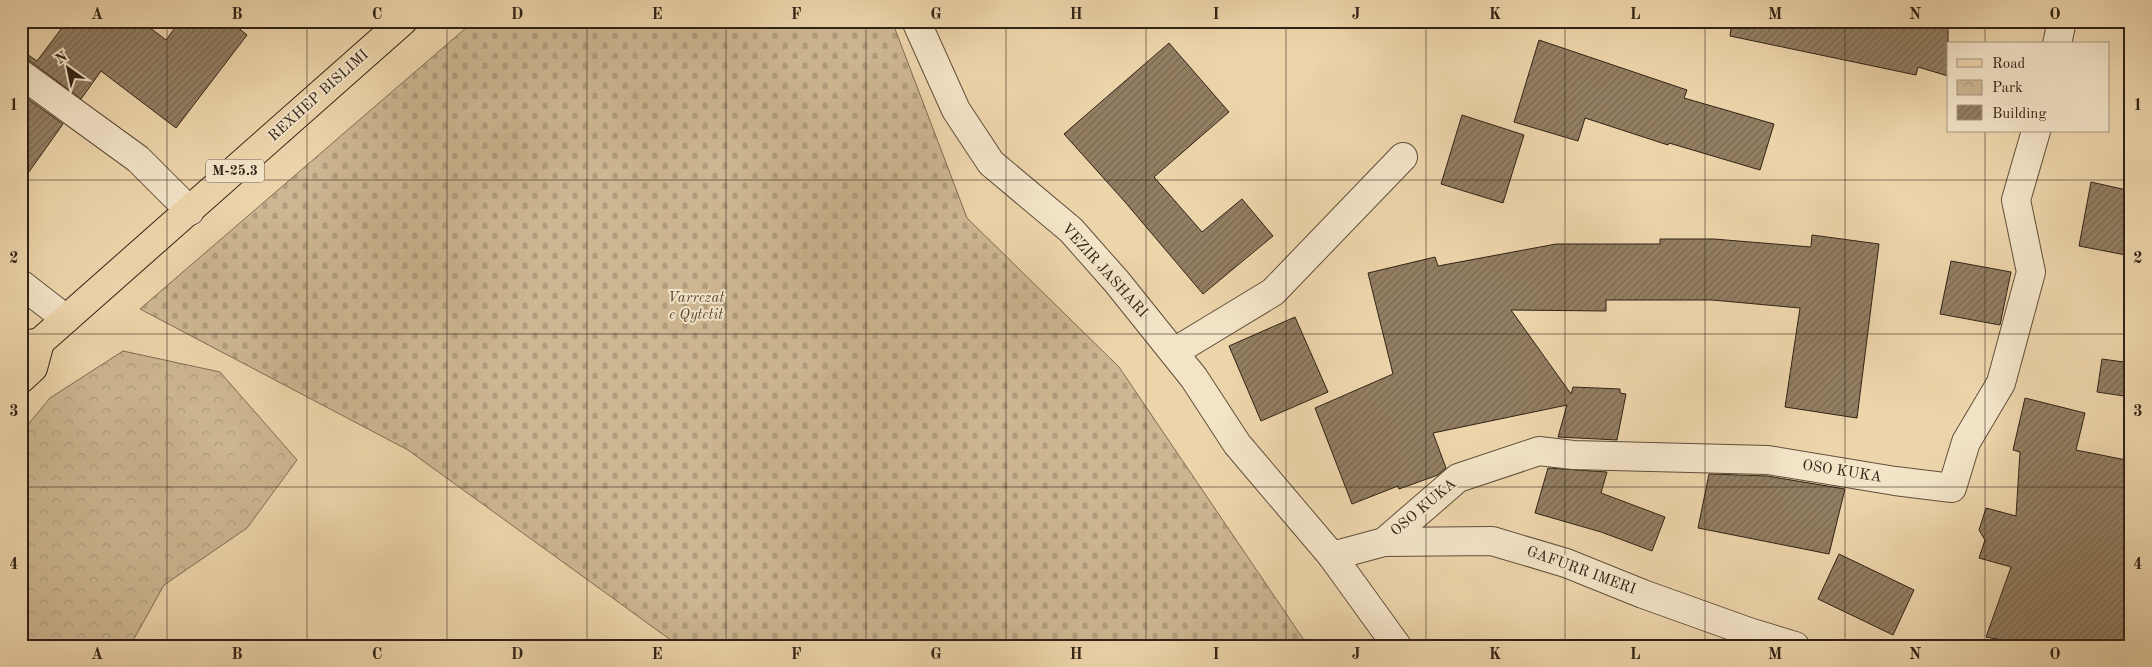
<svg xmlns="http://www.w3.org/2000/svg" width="2152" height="667" font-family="'Old Standard TT',serif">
  <defs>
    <pattern id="cemetery-stones" width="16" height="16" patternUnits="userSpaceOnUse" patternTransform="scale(1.25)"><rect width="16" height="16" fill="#cdb792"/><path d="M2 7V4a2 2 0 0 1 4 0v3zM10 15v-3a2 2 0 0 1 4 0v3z" fill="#b09d7d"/></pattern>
    <pattern id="park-crowns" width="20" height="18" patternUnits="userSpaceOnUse" patternTransform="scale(1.25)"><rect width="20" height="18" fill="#cdb792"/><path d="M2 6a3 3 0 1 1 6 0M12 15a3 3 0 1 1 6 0" fill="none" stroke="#b09d7d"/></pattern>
    <pattern id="building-hatch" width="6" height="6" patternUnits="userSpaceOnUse" patternTransform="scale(1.25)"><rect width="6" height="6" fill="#937f63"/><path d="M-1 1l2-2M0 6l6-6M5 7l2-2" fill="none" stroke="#796851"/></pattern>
  </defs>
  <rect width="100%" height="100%" fill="#edd5ab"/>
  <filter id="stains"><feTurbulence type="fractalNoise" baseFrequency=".004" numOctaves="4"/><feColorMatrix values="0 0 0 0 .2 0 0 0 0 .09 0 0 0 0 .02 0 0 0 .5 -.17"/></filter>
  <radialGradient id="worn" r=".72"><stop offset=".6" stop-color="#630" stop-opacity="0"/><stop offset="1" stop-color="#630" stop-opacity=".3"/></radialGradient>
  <polygon fill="url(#cemetery-stones)" stroke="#806c54" points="474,21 892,21 967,218 1119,367 1308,646 679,646 408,450 140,309"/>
  <polygon fill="url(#park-crowns)" stroke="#806c54" points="123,351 220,372 297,460 247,528 164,585 130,646 21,646 21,433 50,398"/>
  <g fill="url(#building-hatch)" stroke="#322216">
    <polygon points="67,21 141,21 166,40 180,21 230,21 247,35 176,128 101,71 81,99 30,61 21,59 21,50 37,61"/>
    <polygon points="1732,21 1948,21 1948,76 1918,67 1916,75 1730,36"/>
    <polygon points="1539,40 1687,90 1684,98 1774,124 1760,170 1669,143 1668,145 1585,118 1578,141 1514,122"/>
    <polygon points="1169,43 1229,112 1154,177 1202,232 1242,199 1273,236 1203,294 1125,202 1064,134"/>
    <polygon points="21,94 63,124 21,183"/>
    <polygon points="1462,115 1524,135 1503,203 1441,184"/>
    <polygon points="2091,182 2131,191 2131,256 2079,246"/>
    <polygon points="1812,235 1879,244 1857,418 1785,407 1800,308 1712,300 1606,300 1606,311 1511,310 1571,394 1573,387 1620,389 1620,393 1626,394 1617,440 1558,437 1567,405 1433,433 1446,468 1438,475 1399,489 1398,486 1352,504 1315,408 1393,374 1368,273 1435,257 1438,266 1556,244 1660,244 1660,239 1714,239 1811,247"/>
    <polygon points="1951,261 2011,272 2000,325 1940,314"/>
    <polygon points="1295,317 1328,392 1261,421 1229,346"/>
    <polygon points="2102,359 2131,363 2131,397 2097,392"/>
    <polygon points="2025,398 2085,413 2076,450 2131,461 2131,646 2034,646 1986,637 2011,567 1979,558 1985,540 1979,530 1986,508 2016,516 2020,452 2013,450"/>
    <polygon points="1548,468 1607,472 1601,493 1665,517 1652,551 1601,532 1535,513"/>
    <polygon points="1709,474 1767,476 1845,489 1829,554 1698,528"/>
    <polygon points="1839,554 1914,590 1893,635 1818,599"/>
  </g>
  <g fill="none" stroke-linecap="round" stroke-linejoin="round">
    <defs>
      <g id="minor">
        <polyline points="916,21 956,110 991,163 1071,230 1117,282 1194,378 1237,444 1332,556 1397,646"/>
        <polyline points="2057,44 2062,21"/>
        <polyline points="21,74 138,159 190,211"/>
        <polyline points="21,284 66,319"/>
        <polyline points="1174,352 1273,292 1403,157"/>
        <polyline points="1384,542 1458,478 1539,451 1573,455 1768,460 1895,481 1952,488 1966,442 2001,383 2031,272 2016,200 2036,131"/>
        <polyline points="1332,556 1384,542 1492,541 1566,563 1643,594 1749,632 1795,646"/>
      </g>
      <g id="primary">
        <polyline points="21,346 40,342 403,21"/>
        <polyline points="21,379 33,368 40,342"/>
      </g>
    </defs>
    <use href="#minor" stroke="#614f3b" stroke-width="30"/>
    <use href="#primary" stroke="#322216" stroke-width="30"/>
    <use href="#minor" stroke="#f3e4c8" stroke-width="28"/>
    <use href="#primary" stroke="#edd5ab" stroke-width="28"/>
  </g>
  <path fill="none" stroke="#322216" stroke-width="1" stroke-opacity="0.55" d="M167,21v625M307,21v625M447,21v625M587,21v625M726,21v625M866,21v625M1006,21v625M1146,21v625M1286,21v625M1426,21v625M1565,21v625M1705,21v625M1845,21v625M1985,21v23M1985,131v515M21,180h2110M21,334h2110M21,487h2110"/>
  <g text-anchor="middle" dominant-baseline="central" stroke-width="4" stroke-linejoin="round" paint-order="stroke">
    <rect fill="#f3e4c8" stroke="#6c5c4b" stroke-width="1" x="206" y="159.5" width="58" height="23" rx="4"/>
    <g font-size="14" font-weight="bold" fill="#322216">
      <text x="235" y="171">M-25.3</text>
    </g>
    <g font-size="15" fill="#322216" stroke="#f3e4c8">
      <text transform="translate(319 96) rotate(-42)">REXHEP BISLIMI</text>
      <text transform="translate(1104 271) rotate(48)">VEZIR JASHARI</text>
      <text transform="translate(1842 472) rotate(9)">OSO KUKA</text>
      <text transform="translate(1424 508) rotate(-40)">OSO KUKA</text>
      <text transform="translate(1581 571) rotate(20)">GAFURR IMERI</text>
    </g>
    <g font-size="15" font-style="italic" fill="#594735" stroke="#f3e4c8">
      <text x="696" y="298">Varrezat<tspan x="696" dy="17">e Qytetit</tspan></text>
    </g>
  </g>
  <rect width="2152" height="667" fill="none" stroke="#edd5ab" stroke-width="55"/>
  <rect x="1947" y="42" width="162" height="90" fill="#f3e4c8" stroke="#a69681"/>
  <rect x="1957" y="59" width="25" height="8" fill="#edd5ab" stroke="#a69681"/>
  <text x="1992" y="68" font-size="15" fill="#322216">Road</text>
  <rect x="1957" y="80" width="25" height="15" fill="url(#park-crowns)" stroke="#a69681"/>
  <text x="1992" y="92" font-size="15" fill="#322216">Park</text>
  <rect x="1957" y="105" width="25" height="15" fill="url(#building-hatch)" stroke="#a69681"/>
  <text x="1992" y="118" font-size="15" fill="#322216">Building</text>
  <g transform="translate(68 68) rotate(327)" stroke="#f3e4c8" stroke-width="4" paint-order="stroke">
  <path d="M0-4L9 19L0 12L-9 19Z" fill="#322216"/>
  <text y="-8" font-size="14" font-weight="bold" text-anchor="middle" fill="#322216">N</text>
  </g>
  <rect x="28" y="28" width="2096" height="612" fill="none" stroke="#322216" stroke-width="2"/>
  <g font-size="16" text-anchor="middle" font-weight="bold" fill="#322216">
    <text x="97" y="19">A</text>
    <text x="237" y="19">B</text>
    <text x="377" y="19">C</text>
    <text x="517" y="19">D</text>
    <text x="657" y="19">E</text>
    <text x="796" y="19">F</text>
    <text x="936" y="19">G</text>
    <text x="1076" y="19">H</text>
    <text x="1216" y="19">I</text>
    <text x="1356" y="19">J</text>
    <text x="1495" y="19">K</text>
    <text x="1635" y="19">L</text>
    <text x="1775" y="19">M</text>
    <text x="1915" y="19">N</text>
    <text x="2055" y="19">O</text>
    <text x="14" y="110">1</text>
    <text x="2138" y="110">1</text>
    <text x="14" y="263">2</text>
    <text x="2138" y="263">2</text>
    <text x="14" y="416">3</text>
    <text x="2138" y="416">3</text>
    <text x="14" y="569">4</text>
    <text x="2138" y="569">4</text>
    <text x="97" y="659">A</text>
    <text x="237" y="659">B</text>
    <text x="377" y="659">C</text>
    <text x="517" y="659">D</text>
    <text x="657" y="659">E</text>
    <text x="796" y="659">F</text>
    <text x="936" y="659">G</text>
    <text x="1076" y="659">H</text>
    <text x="1216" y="659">I</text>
    <text x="1356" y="659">J</text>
    <text x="1495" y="659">K</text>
    <text x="1635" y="659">L</text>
    <text x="1775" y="659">M</text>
    <text x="1915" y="659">N</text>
    <text x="2055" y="659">O</text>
  </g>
  <rect width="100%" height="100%" filter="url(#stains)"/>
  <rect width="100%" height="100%" fill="url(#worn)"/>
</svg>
